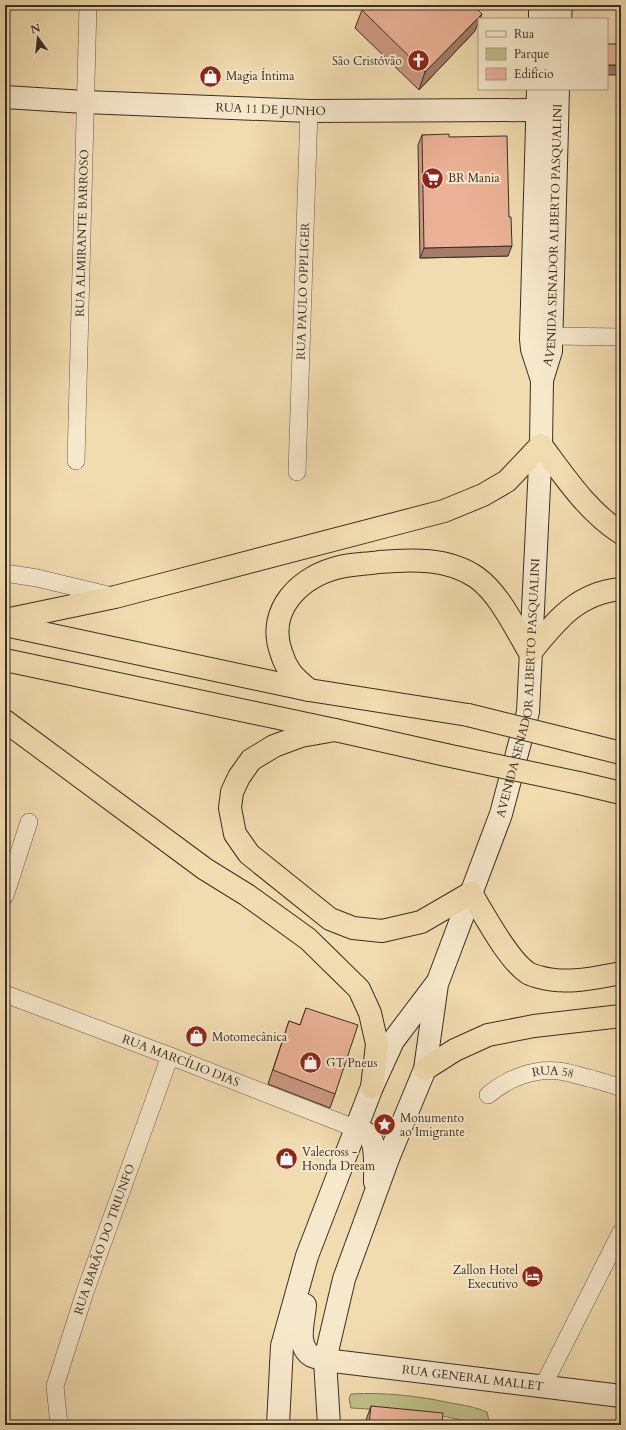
<svg xmlns="http://www.w3.org/2000/svg" width="626" height="1430" font-family="Cardo,serif">
  <rect width="100%" height="100%" fill="#f1dcaf"/>
  <filter id="stains"><feTurbulence type="fractalNoise" baseFrequency=".005" numOctaves="4"/><feColorMatrix values="0 0 0 0 .2 0 0 0 0 .09 0 0 0 0 .02 0 0 0 .5 -.17"/></filter>
  <radialGradient id="worn" r=".72"><stop offset=".6" stop-color="#630" stop-opacity="0"/><stop offset="1" stop-color="#630" stop-opacity=".3"/></radialGradient>
  <path fill="#bfbf87" stroke="#7c7756" d="M351,1394c33,-2 68,2 100,9 12,2 24,4 36,9l3,13h-19c-8,-11 -102,-16 -120,-17l-2,-9z"/>
  <g fill="none" stroke-linecap="round" stroke-linejoin="round">
    <defs>
      <g id="street">
        <polyline points="551,336 621,337"/>
        <path id="s1" d="M76,461l12,-456"/>
        <path id="s2" d="M297,472l12,-361"/>
        <polyline points="5,573 37,578 112,596"/>
        <polyline points="5,896 29,822"/>
        <path id="s3" d="M5,994l165,62 187,73"/>
        <path id="s4" d="M488,1095c19,-16 45,-27 71,-24 10,1 20,5 30,7 10,3 22,6 32,10"/>
        <polyline points="543,1386 621,1232"/>
        <path id="s5" d="M59,1425l-4,-39 30,-94 85,-236"/>
      </g>
      <g id="secondary">
        <polyline points="540,19 540,5"/>
        <polyline points="560,19 561,5"/>
        <polyline points="538,89 531,339 532,349 542,380"/>
        <path id="s6" d="M5,97l80,5 224,9 228,-1"/>
        <path d="M357,1129c3,1 8,3 11,6 9,8 7,35 7,47"/>
        <path id="s7" d="M305,1305c-1,15 -10,41 7,51 4,2 9,2 13,4l296,36"/>
        <polyline points="278,1425 282,1346 307,1256 372,1087 393,1041 436,984"/>
        <path id="s8" d="M329,1425l-4,-65 19,-81 45,-123 36,-87 12,-85 64,-170 27,-102 13,-267 1,-65 9,-29 7,-262"/>
      </g>
      <g id="highway">
        <path d="M5,620l110,-23 329,-86 39,-16 24,-14 34,-36c24,32 46,66 80,88"/>
        <polyline points="5,625 309,690 468,715"/>
        <polyline points="5,660 335,730 446,755"/>
        <path d="M309,690c-6,-5 -13,-11 -18,-17 -4,-6 -8,-14 -10,-21 -15,-43 20,-76 59,-85 13,-3 27,-3 39,-5 33,-3 69,-4 97,15 24,17 39,51 54,76 26,-32 47,-60 91,-64"/>
        <polyline points="5,721 205,869 247,895 308,939 359,989 370,1013 377,1044 372,1087"/>
        <path d="M335,730l-34,6 -27,10 -23,14 -12,17 -7,15 -2,16 5,26 14,20 81,65 23,9 29,3 39,-9 50,-29c13,21 37,67 57,80 3,2 8,3 11,4 27,8 55,1 82,-4"/>
        <polyline points="589,745 621,753"/>
        <polyline points="579,783 621,793"/>
        <polyline points="425,1069 455,1050 488,1035 534,1026 621,1016"/>
      </g>
    </defs>
    <use href="#street" stroke="#675a48" stroke-width="18"/>
    <use href="#secondary" stroke="#392f25" stroke-width="24"/>
    <use href="#highway" stroke="#392f25" stroke-width="24"/>
    <use href="#street" stroke="#f6e8cb" stroke-width="17"/>
    <use href="#secondary" stroke="#f6e8cb" stroke-width="22"/>
    <use href="#highway" stroke="#f1dcaf" stroke-width="22"/>
    <defs>
      <g id="highway-bridge">
        <polyline points="468,715 589,745"/>
        <polyline points="446,755 579,783"/>
      </g>
    </defs>
    <use href="#highway-bridge" stroke="#392f25" stroke-width="24" stroke-linecap="butt"/>
    <use href="#highway-bridge" stroke="#f1dcaf" stroke-width="22"/>
  </g>
  <g fill="#ca9881" stroke="#392f25">
    <polygon points="362,10 475,31 419,90 355,28"/>
    <polygon points="422,135 449,137 508,256 420,258 418,145"/>
    <polygon points="306,1008 335,1094 330,1108 268,1084 289,1021 300,1025"/>
    <polygon points="371,1406 442,1425 366,1425 366,1420"/>
  </g>
  <g fill="#a47c69" stroke="#392f25">
    <polygon points="482,14 480,19 479,19 479,21 475,31 419,90 425,72"/>
    <polygon points="607,65 620,65 617,75 607,75"/>
    <polygon points="512,246 508,256 420,258 424,248"/>
  </g>
  <g fill="#ebb196" stroke="#392f25">
    <polygon points="367,5 473,5 482,14 425,72 362,10"/>
    <polygon points="607,44 621,44 620,65 607,65"/>
    <polygon points="449,134 449,137 507,136 509,217 511,217 512,246 424,248 422,135"/>
    <polygon points="306,1008 358,1025 335,1094 273,1070 289,1021 300,1025"/>
    <polygon points="371,1406 443,1413 442,1425 369,1425"/>
  </g>
  <defs>
    <symbol id="church-disc" viewBox="-11 -11 22 22"><circle r="9.5" fill="#8f2418" stroke="#f6e8cb"/><path d="M-1.2-6h2.4v3.5h3.3v2.4h-3.3V6h-2.4V-.1h-3.3v-2.4h3.3Z" fill="#fff"/></symbol>
    <symbol id="shop-disc" viewBox="-11 -11 22 22"><circle r="9.5" fill="#8f2418" stroke="#f6e8cb"/><path d="M-5-2.5h2.3a2.7 3.5 0 0 1 5.4 0H5L5.5 6h-11ZM-1.5-2.5h3a1.5 2.3 0 0 0-3 0Z" fill="#fff"/></symbol>
    <symbol id="supermarket-disc" viewBox="-11 -11 22 22"><circle r="9.5" fill="#8f2418" stroke="#f6e8cb"/><path d="M-6-5.5h2.5l.6 2H6L4.5 2H-2.5L-4.4-4H-6ZM-1.5 3.2a1.3 1.3 0 1 0 .1 0ZM3 3.2a1.3 1.3 0 1 0 .1 0Z" fill="#fff"/></symbol>
    <symbol id="sight-disc" viewBox="-11 -11 22 22"><circle r="9.5" fill="#8f2418" stroke="#f6e8cb"/><path d="M0-6L1.8-2.2L6-1.7L2.9 1.2L3.7 5.4L0 3.3L-3.7 5.4L-2.9 1.2L-6-1.7L-1.8-2.2Z" fill="#fff"/></symbol>
    <symbol id="hotel-disc" viewBox="-11 -11 22 22"><circle r="9.5" fill="#8f2418" stroke="#f6e8cb"/><path d="M-6-4.5h1.5V1H6V5H4.5V3h-9V5H-6ZM-4 0a1.8 1.8 0 1 1 3.6 0ZM.5 0V-2.5h3Q6-2.5 6 0Z" fill="#fff"/></symbol>
  </defs>
  <g fill-rule="evenodd">
    <use href="#church-disc" x="406" y="48" width="25" height="25"/>
    <use href="#shop-disc" x="198" y="64" width="25" height="25"/>
    <use href="#supermarket-disc" x="420" y="166" width="25" height="25"/>
    <use href="#shop-disc" x="184" y="1024" width="25" height="25"/>
    <use href="#shop-disc" x="298" y="1050" width="25" height="25"/>
    <use href="#sight-disc" x="372" y="1112" width="25" height="25"/>
    <use href="#shop-disc" x="274" y="1146" width="25" height="25"/>
    <use href="#hotel-disc" x="520" y="1264" width="25" height="25"/>
  </g>
  <g text-anchor="middle" dominant-baseline="central" stroke-width="4" stroke-linejoin="round" paint-order="stroke">
    <g font-size="12" fill="#392f25" stroke="#f6e8cb" text-anchor="start">
      <text x="402" y="61" text-anchor="end">São Cristóvão</text>
      <text x="226" y="76">Magia Íntima</text>
      <text x="448" y="178">BR Mania</text>
      <text x="212" y="1037">Motomecânica</text>
      <text x="326" y="1063">GT Pneus</text>
      <text x="400" y="1118">Monumento<tspan x="400" dy="14">ao Imigrante</tspan></text>
      <text x="302" y="1152">Valecross -<tspan x="302" dy="14">Honda Dream</tspan></text>
      <text x="518" y="1270" text-anchor="end">Zallon Hotel<tspan x="518" dy="14">Executivo</tspan></text>
    </g>
    <g font-size="12" fill="#392f25" stroke="#f6e8cb">
      <text stroke="none"><textPath href="#s6" startOffset="266">RUA 11 DE JUNHO</textPath></text>
      <text stroke="none"><textPath href="#s1" startOffset="228">RUA ALMIRANTE BARROSO</textPath></text>
      <text stroke="none"><textPath href="#s8" startOffset="1225">AVENIDA SENADOR ALBERTO PASQUALINI</textPath></text>
      <text stroke="none"><textPath href="#s2" startOffset="181">RUA PAULO OPPLIGER</textPath></text>
      <text stroke="none"><textPath href="#s8" startOffset="769">AVENIDA SENADOR ALBERTO PASQUALINI</textPath></text>
      <text stroke="none"><textPath href="#s3" startOffset="188">RUA MARCÍLIO DIAS</textPath></text>
      <text stroke="none"><textPath href="#s4" startOffset="71">RUA 58</textPath></text>
      <text stroke="none"><textPath href="#s5" startOffset="194">RUA BARÃO DO TRIUNFO</textPath></text>
      <text stroke="none"><textPath href="#s7" startOffset="217">RUA GENERAL MALLET</textPath></text>
    </g>
  </g>
  <rect width="626" height="1430" fill="none" stroke="#f1dcaf" stroke-width="20"/>
  <rect x="6" y="6" width="614" height="1418" fill="none" stroke="#392f25" stroke-width="2"/>
  <rect x="10" y="10" width="606" height="1410" fill="none" stroke="#392f25"/>
  <rect x="478" y="18" width="130" height="72" fill="#f6e8cb" stroke="#aa9e89"/>
  <rect x="486" y="31" width="20" height="6" fill="#f6e8cb" stroke="#aa9e89"/>
  <text x="514" y="38" font-size="12" fill="#392f25">Rua</text>
  <rect x="486" y="48" width="20" height="12" fill="#bfbf87" stroke="#aa9e89"/>
  <text x="514" y="58" font-size="12" fill="#392f25">Parque</text>
  <rect x="486" y="68" width="20" height="12" fill="#ebb196" stroke="#aa9e89"/>
  <text x="514" y="78" font-size="12" fill="#392f25">Edifício</text>
  <g transform="translate(38 38) rotate(345)" stroke="#f6e8cb" stroke-width="3" paint-order="stroke">
  <path d="M0-3L7 15L0 10L-7 15Z" fill="#392f25"/>
  <text y="-6" font-size="11" font-weight="bold" text-anchor="middle" fill="#392f25">N</text>
  </g>
  <rect width="100%" height="100%" filter="url(#stains)"/>
  <rect width="100%" height="100%" fill="url(#worn)"/>
</svg>
